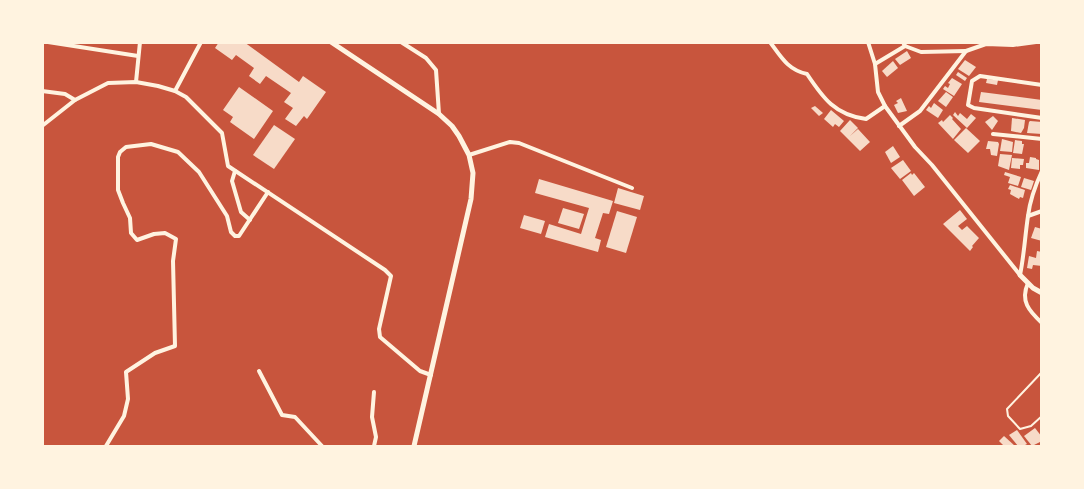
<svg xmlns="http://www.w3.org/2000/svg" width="1084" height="489" font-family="'Asap Condensed',sans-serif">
  <rect width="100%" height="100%" fill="#c8553d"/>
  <g fill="#f7dbc8">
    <polygon points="219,42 244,42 299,82 303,76 326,92 307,119 304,116 296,126 285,119 293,108 284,102 291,93 266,76 260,84 249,76 254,68 236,55 232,60 215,48"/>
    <polygon points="907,51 911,58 900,65 895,59"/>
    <polygon points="965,60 976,67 969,76 958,69"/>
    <polygon points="893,61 898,68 887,77 882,71"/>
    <polygon points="958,72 967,78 965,81 956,75"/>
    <polygon points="952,78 962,84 954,96 943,89 945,86 948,88 950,84 948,83"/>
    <polygon points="987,79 998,80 997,85 986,83"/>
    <polygon points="239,87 273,111 254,139 230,122 233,117 223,110"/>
    <polygon points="946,92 953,97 946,107 938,101"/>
    <polygon points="981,92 1042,100 1042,110 979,102"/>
    <polygon points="901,98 907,111 898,113 894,105 898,103 896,101"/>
    <polygon points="934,103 943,110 938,118 926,110 929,106 931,108"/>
    <polygon points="815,106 823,113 819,116 811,108"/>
    <polygon points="831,110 844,121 839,127 835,124 833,127 824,119"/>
    <polygon points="955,112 958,116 960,113 967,119 971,114 976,118 967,128 953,115"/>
    <polygon points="950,115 953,118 952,119 961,129 953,139 938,123 942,120 943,122"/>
    <polygon points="993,116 998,121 992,130 985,122"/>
    <polygon points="1012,118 1025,120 1024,128 1021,133 1011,131"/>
    <polygon points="850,120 858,128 850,136 858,129 870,142 860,151 840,131"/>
    <polygon points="1030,121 1042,122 1042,134 1027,133 1029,122"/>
    <polygon points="274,125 295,139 274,169 253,155"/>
    <polygon points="966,128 980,141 968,153 954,140"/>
    <polygon points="1002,139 1013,142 1012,152 1000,151"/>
    <polygon points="1015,140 1022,141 1022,144 1024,144 1022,154 1013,153"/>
    <polygon points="988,141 998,142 999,144 997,156 991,155 990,149 986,149"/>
    <polygon points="893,146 900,157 891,163 885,152"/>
    <polygon points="1000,154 1012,155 1009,170 998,166"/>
    <polygon points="1030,157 1036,158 1036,159 1039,160 1039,170 1026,168 1026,163 1029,163"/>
    <polygon points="1012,158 1024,159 1023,165 1020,165 1020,169 1011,168"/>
    <polygon points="903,160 911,171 900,179 891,168"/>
    <polygon points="1005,172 1021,177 1018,186 1008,183 1010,177 1004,175"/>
    <polygon points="911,173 912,175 914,173 925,187 914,196 902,180"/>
    <polygon points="1024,178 1034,181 1031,190 1021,187"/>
    <polygon points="539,179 613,201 609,214 603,213 595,238 601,240 598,252 545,237 549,224 581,234 589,208 535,193"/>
    <polygon points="1010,185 1025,190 1023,198 1020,197 1019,199 1010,194 1011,190 1008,189"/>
    <polygon points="618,188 644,196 640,210 614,203"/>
    <polygon points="563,208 584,214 579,229 558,223"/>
    <polygon points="960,210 967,219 958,226 962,230 967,226 979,238 972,246 973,247 970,251 943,224"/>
    <polygon points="617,211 637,217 626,253 606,247"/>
    <polygon points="524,215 545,221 541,234 520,228"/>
    <polygon points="1035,227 1042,229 1042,241 1031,238"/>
    <polygon points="1037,251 1042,252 1042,266 1033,265 1032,269 1027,268 1029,256 1036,258"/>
    <polygon points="1035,428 1042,437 1042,441 1032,446 1024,436"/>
    <polygon points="1017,430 1027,444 1023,446 1018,446 1009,435"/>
    <polygon points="1004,436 1015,446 1004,446 999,441"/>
  </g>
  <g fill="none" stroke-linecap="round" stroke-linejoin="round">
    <polyline stroke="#fff3e0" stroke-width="2" points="1042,372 1007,409 1008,416 1020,429 1031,426 1042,416"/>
    <g stroke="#fff3e0" stroke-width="4">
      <polyline points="48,42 138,56"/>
      <polyline points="401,42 426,58 436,70 439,114"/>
      <path d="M770,42c11,15 18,28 37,32 16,24 28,41 59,45l19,-13"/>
      <polyline points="868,42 875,64 878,92 885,106 915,147 932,165 1020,275"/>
      <polyline points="903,42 905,46 921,52 966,51"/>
      <polyline points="875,64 905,46"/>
      <polyline points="136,82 140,42"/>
      <polyline points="1042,85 980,76 972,81 968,105 974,108 1042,118"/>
      <polyline points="42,91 65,94 75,100"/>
      <polyline points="175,91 201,42"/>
      <polyline points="42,126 75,100 108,83 136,82 158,86 175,91 186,97 222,133 228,166 385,270 391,276 379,329 380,337 420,371 431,375"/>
      <polyline points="899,126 920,111 966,51 986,44 1013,45 1036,42"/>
      <polyline points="993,134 1042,139"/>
      <polyline points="469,155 510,142 519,143 632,188"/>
      <polyline points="235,171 232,181 241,212 250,220"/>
      <polyline points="1028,216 1042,211"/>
      <path d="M1020,275c4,-19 5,-39 8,-59 2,-16 7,-30 14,-45"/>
      <path d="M1028,283c-8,18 1,28 14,40"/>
      <polyline points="259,371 282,415 295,417 322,446"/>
      <polyline points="374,392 372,417 376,437 374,446"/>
      <polyline points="106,446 124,416 128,399 126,372 155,353 175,346 173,261 176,239 165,233 154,234 137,240 131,233 130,218 123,203 118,190 118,157 120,152 126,147 151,144 178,152 199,172 227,216 231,232 235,236 239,236 268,192"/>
    </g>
    <g stroke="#fff3e0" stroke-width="5">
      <polyline points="331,42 439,114 452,126 459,136 469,155 473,173 471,199 414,446"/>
      <polyline points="1020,275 1033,288 1042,293"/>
    </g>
  </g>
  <rect width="1084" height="489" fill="none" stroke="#fff3e0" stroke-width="88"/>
</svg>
